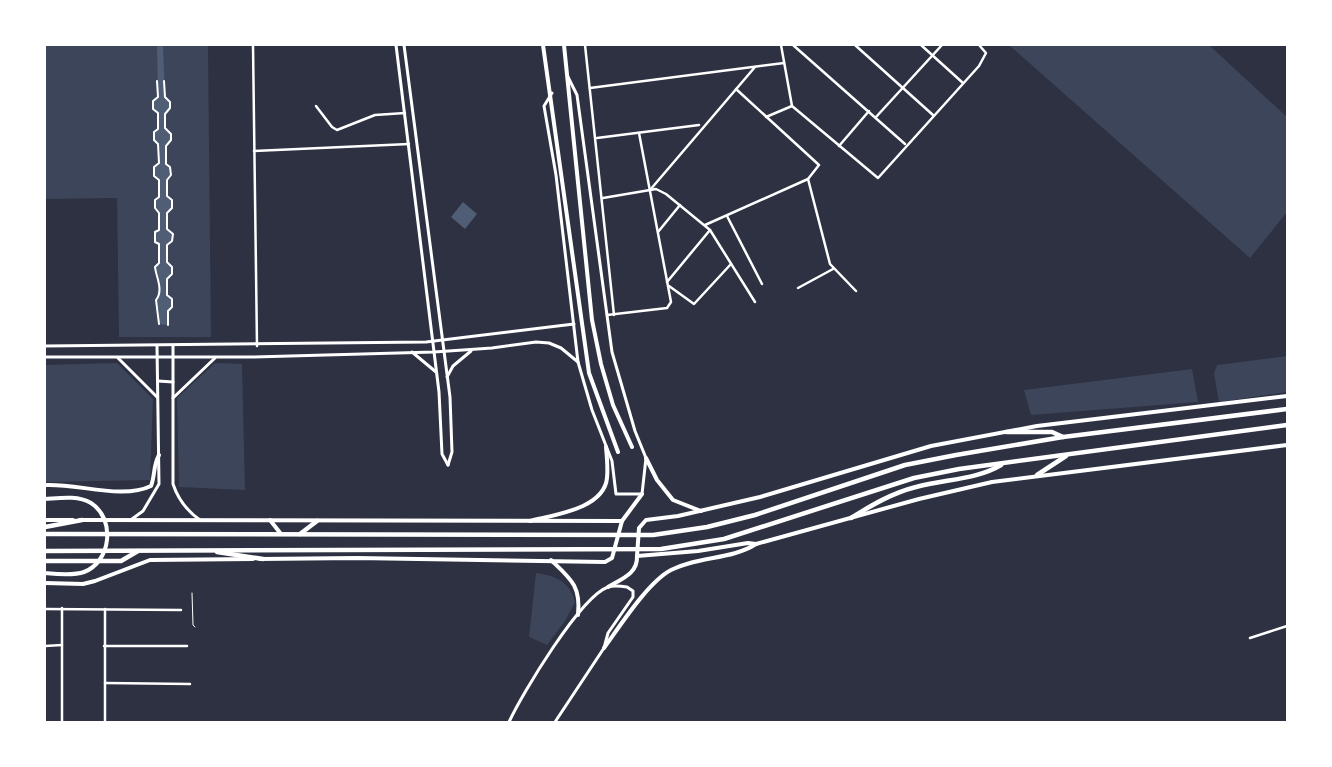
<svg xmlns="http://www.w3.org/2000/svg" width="1332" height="767" font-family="'Source Sans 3',sans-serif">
  <rect width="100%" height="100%" fill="#2d3142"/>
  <g fill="#3c4559">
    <polygon points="45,45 208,45 211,337 119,337 117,198 45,199"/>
    <polygon points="1009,45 1209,45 1287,117 1287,212 1250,258"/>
    <polygon points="1287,356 1287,392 1219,402 1214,374 1217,365"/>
    <polygon points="117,363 153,399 150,480 45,482 45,365"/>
    <polygon points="215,363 242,364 245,490 179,487 177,398"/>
    <polygon points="1192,369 1198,402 1031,415 1024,390"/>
    <path d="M536,573c20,3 33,8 39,29l-10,19 -18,24 -18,-8z"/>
  </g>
  <g fill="#4f5d75">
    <polygon points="157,45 163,45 165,97 170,102 170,108 165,114 165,128 171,134 171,140 166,146 166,163 170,167 171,175 167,180 167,196 172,200 172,208 167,213 167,229 173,234 172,241 167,246 167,261 172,267 172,274 167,279 167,295 172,299 172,307 168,311 167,325 159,324 159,310 156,307 159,278 155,267 159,263 159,244 155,242 155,232 159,229 159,213 155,208 155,200 159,197 159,180 154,176 154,167 159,163 158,145 154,140 154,132 158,128 158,113 153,109 153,101 158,97"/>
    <polygon points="463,202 477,214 465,229 451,217"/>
  </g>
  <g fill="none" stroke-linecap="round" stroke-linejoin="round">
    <polyline stroke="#fff" stroke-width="1" points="192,593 193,625 195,627"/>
    <g stroke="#fff" stroke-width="2">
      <path d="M157,81l1,16 -5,4v8l5,4v16l-4,3v8l4,4 1,19 -5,4v9l5,4v17l-4,3v8l4,5v17l-4,2v10l4,2v19l-4,4c1,10 9,23 1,33l3,24"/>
      <polyline points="164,81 165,97 170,102 170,108 165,114 165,128 171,134 171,140 166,146 166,164 170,167 171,175 167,180 167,196 172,200 172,208 167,213 167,229 173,234 172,241 167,245 167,262 172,267 172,274 167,279 167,295 172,299 172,307 168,311 168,325"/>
    </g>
    <g stroke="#fff" stroke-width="2.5">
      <polyline points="253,45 257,346"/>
      <polyline points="585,45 614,315"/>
      <polyline points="781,45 792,106 878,178 979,66 986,53 979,45"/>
      <polyline points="793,45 905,144"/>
      <polyline points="855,45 933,115"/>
      <polyline points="921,45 963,83"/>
      <polyline points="590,88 784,63"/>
      <polyline points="316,106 332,127 337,130 375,115 405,113"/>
      <polyline points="766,117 792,106"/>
      <polyline points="876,117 942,45"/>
      <polyline points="597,138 699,125"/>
      <polyline points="839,146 869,111"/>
      <polyline points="254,151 409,144"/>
      <polyline points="808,179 830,264 856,291"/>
      <polyline points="650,190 755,67"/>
      <polyline points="603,198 656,189 666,194 710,230 755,302"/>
      <polyline points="727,216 762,284"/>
      <polyline points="705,225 808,179 819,165 736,89"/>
      <polyline points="658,232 680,205"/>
      <polyline points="667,282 710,230"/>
      <polyline points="669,286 694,304 731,264"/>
      <polyline points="798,288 833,269"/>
      <polyline points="607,315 667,308 671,302 639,133"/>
      <polyline points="45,609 181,610"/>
      <polyline points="105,609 105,722"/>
      <polyline points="1250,638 1287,626"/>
      <polyline points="45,646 62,645"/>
      <polyline points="104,646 187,646"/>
      <polyline points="105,683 190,684"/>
      <polyline points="62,722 62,608"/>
    </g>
    <g stroke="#fff" stroke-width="3">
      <polyline points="396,45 439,392 442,454 448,465"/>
      <polyline points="404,45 450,397 452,452 448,465"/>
      <polyline points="552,93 544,106 556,175 578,362 592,410 612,461 616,494 642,494 646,458 635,431 612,352 577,95 568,77"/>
      <polyline points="45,346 426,342 574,324"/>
      <path d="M173,346v138c5,15 14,27 27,36"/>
      <polyline points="412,352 436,372"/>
      <polyline points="45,357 254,357 434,352 492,348 536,342 549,343 561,348 578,362"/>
      <polyline points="118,358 157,397"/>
      <polyline points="447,377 453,366 471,351"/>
      <polyline points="158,381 173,382"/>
      <polyline points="173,398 215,358"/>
      <polyline points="132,519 143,511 159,484 157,346"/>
      <path d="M509,722c13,-28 71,-125 99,-135 6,-2 13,-1 19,0l6,4v6l-25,36 -4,15 -49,74"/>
    </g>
    <g stroke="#fff" stroke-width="4">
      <polyline points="543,45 589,373 618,452"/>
      <polyline points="564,45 592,320 601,364 613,405 632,447"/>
      <polyline points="646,458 657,480 673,500 701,511"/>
      <polyline points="45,520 73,520"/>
      <polyline points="80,520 622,521"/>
      <polyline points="270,520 281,534"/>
      <path d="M530,521c23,-6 74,-12 77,-43 1,-10 0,-21 -1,-31"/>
      <polyline points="756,544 748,543 698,551 637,556 639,528 646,520 678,516 760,497 931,446 1037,426 1287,396"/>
      <polyline points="260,559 357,558 605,562 612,558 622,521 642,494"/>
      <path d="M551,560c20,19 30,26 27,55"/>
      <polyline points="45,583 83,584 95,581 150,560 253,559"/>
      <path d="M608,587c13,-8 30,-13 29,-31"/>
      <path d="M604,648c16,-22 44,-66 67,-78 27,-14 60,-10 85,-26l163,-45 73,-17 295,-37"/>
    </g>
    <g stroke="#fff" stroke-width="4">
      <path d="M45,485c32,-2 77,15 106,1 4,-10 2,-20 8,-31"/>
      <path d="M45,499c15,-1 32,-4 46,4 25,16 20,59 -7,69 -11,4 -28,2 -39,1"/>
    </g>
    <g stroke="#fff" stroke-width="4.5">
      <polyline points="1006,432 1052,432 1063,437"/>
      <polyline points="1037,475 1066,456"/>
      <path d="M851,518c21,-13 41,-25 65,-31 29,-8 60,-7 85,-22"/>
      <polyline points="45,527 82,520"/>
      <polyline points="45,534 653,535 707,527 755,515 905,465 956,455 1063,437 1287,409"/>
      <polyline points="300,534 317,521"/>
      <polyline points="45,551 661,549 724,539 914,478 959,469 1287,425"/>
      <polyline points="217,552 263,559"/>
      <polyline points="45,561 121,561 138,551"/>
    </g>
  </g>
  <rect width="1332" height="767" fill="none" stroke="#ffffff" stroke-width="92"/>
</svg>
